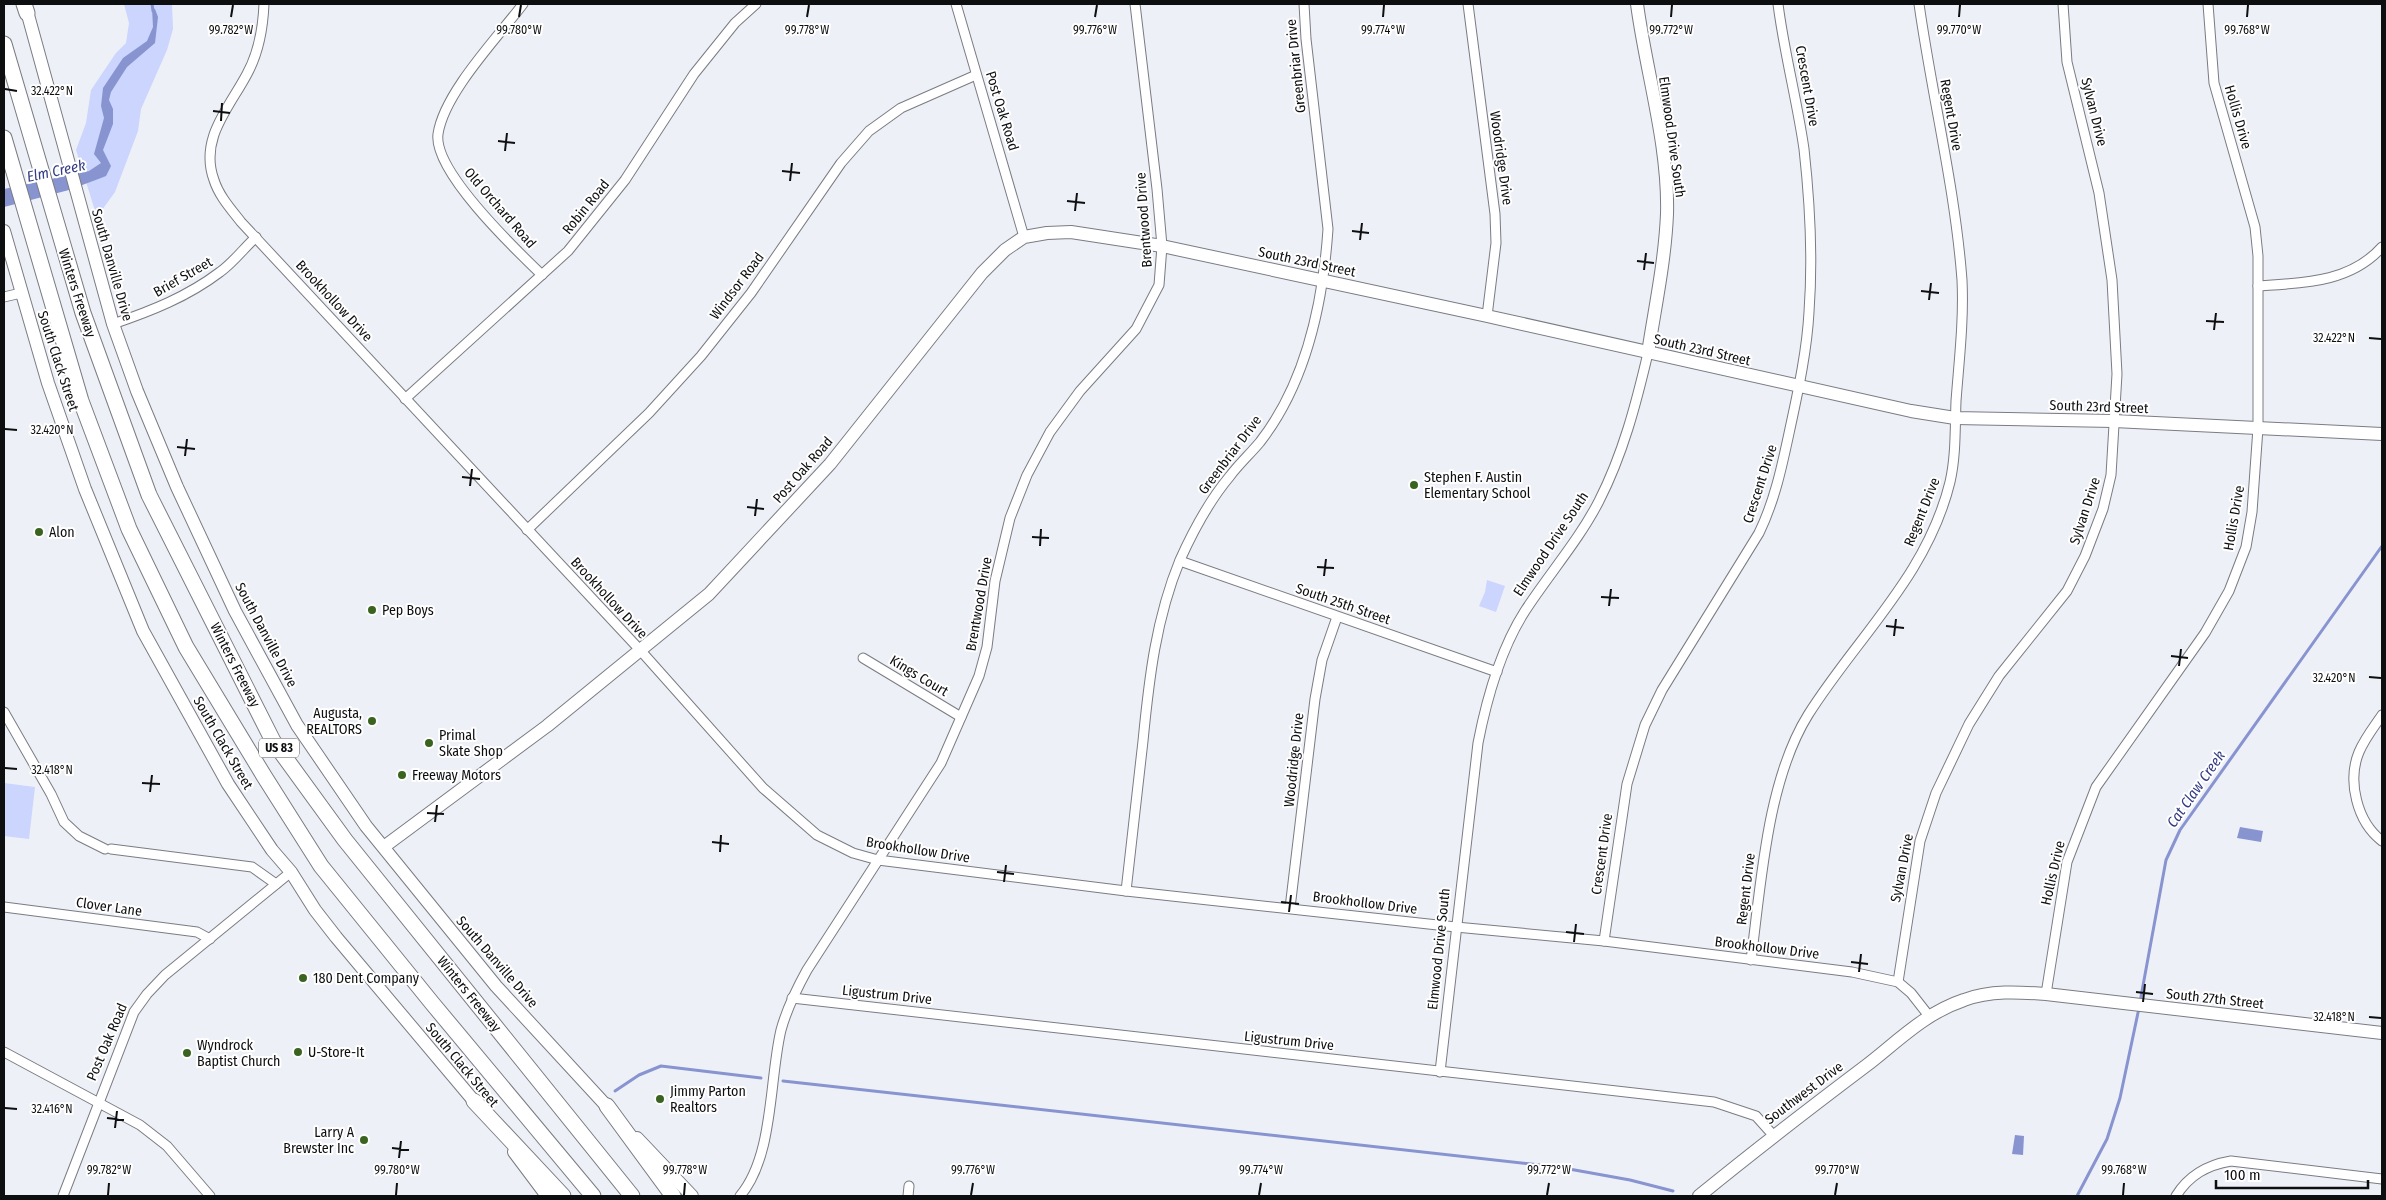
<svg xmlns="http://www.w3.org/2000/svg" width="2386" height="1200" font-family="'Fira Sans Condensed',sans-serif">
  <rect width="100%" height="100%" fill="#eef0f7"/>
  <g fill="#cbd5fd">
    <polygon points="124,4 172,4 173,29 167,50 141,109 138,131 115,192 97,217 76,150 86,123 91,90 116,53 126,43 129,23"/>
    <polygon points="1487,580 1505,586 1496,612 1479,606 1485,592"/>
    <polygon points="4,783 35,787 29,839 4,836"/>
  </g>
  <g fill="#8894d0">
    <polygon points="152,8 155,9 158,17 155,43 127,67 111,92 109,100 113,109 113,124 103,150 111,166 106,176 101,178 69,190 4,207 4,189 89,171 101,163 94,154 104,118 101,106 103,88 123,58 147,41 153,27"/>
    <polygon points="2240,827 2263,831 2261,842 2237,838"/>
    <polygon points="2015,1135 2024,1136 2023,1155 2012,1154"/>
  </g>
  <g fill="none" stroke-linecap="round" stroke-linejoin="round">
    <g stroke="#8894d0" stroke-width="3">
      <polyline points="152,4 153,11"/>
      <polyline points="2140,1002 2166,860 2180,830 2382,546"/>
      <polyline points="783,1081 1558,1167 1630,1180 1673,1191"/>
      <polyline points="615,1091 639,1075 661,1066 761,1078"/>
      <polyline points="2077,1196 2107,1139 2120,1098 2139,1008"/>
    </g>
    <defs>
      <g id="street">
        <path d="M264,4c-1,23 -6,50 -17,70 -18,34 -48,65 -33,106 5,16 17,29 27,42l400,429 122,137 54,47 36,18 25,7 248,31 330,36 148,14 248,31 46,10 13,11 18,23"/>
        <path d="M523,4c-25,33 -79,89 -85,130 -5,37 77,115 104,141"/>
        <polyline points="956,4 1024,237"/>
        <polyline points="1468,4 1495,214 1496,243 1487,316"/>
        <path d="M2258,286c44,-3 92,-3 124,-39"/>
        <polyline points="4,297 21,293"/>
        <path d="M113,324c38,-13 74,-27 107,-52 13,-9 24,-24 36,-35"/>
        <polyline points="405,399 568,251 625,180 694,74 735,23 756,4"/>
        <polyline points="527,530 649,413 701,356 751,293 841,163 869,131 901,108 976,75"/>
        <polyline points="1180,561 1497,672"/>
        <polyline points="863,658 961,717"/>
        <polyline points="4,712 51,794 64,822 79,836 105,849"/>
        <path d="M2382,715c-8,12 -17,23 -23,37 -12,29 -2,70 23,89"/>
        <polyline points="111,849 252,867 276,884"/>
        <path d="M1126,891c6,-50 11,-100 17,-150 6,-62 13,-123 37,-181 13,-29 29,-59 50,-84 9,-12 20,-22 30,-34 46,-59 63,-139 68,-213l-22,-190 -2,-35"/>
        <polyline points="4,907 197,932 210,939"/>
        <polyline points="1290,908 1315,699 1322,660 1337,617"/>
        <path d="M1604,941l23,-157 18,-59 17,-35 97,-157c17,-35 24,-72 32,-109 8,-37 16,-75 18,-112 4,-54 1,-109 -5,-163 -7,-49 -20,-97 -26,-145"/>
        <path d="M1751,960c10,-76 16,-179 57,-245 49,-78 119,-139 142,-233 6,-26 5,-54 6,-81 3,-40 8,-81 6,-121 -7,-93 -30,-184 -43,-276"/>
        <polyline points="1898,982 1920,841 1936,793 1969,724 1999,676 2067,591 2085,556 2103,509 2111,475 2117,374 2112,280 2099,193 2067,62 2063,4"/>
        <polyline points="2046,994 2067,862 2096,787 2205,633 2229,591 2246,547 2252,512 2258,428 2258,256 2255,227 2214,83 2208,4"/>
        <polyline points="792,998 1714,1102 1756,1116 1773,1135"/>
        <polyline points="4,1052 140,1125 167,1146 210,1196"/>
        <path d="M1440,1072l38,-329c9,-46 22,-93 47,-132 24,-37 54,-71 74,-110 24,-47 37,-97 49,-148"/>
        <polyline points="63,1196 134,1012 147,994 165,975 291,872"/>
        <path d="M740,1196c34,-40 29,-116 41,-166 6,-22 15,-40 26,-60l134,-207 38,-87 8,-29 8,-66 15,-63 17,-43 23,-43 30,-41 56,-62 23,-44 3,-39 -5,-57 -22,-185"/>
        <polyline points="908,1196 909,1186"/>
        <path d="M2176,1196c13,-21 31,-31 55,-35l151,18"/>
      </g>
      <g id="secondary">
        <polyline points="25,4 113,324 137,391 177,487 235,611 297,725 366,826 496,986 613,1113"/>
        <path d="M1637,4c9,68 32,141 30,210 -2,47 -12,93 -19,139"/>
        <polyline points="4,231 48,383 85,489 143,631 228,784 272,850 291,872 315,910 336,937 479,1107"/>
        <polyline points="385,846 547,726 709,594 830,464 982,273 1005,250 1024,237 1047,233 1071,232 1162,246 1487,316 1911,411 1955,418 2114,421 2382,434"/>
        <polyline points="637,1138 692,1196"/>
        <polyline points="514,1152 547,1196"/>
        <path d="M1699,1196c55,-45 111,-88 168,-131 31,-24 58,-52 97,-65 26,-10 55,-8 82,-6l336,39"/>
      </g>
      <g id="highway">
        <polyline points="24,4 27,13"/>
        <polyline points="4,44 83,313 149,495 273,741 345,840 632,1196"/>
        <polyline points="4,138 81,401 129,529 186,647 264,776 321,866 432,1003 593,1196"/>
        <polyline points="474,1101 563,1196"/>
        <polyline points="607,1106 673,1196"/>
      </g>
    </defs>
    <use href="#street" stroke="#7a7c83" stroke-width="11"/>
    <use href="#secondary" stroke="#7a7c83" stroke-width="14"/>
    <use href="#highway" stroke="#7a7c83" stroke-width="17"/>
    <use href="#street" stroke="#fff" stroke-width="9"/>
    <use href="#secondary" stroke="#fff" stroke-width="12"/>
    <use href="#highway" stroke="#fff" stroke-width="15"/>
  </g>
  <path fill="none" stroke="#0d0e10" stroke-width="2" d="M231,17l2,-12M519,17l2,-12M807,17l2,-12M1095,17l2,-12M1383,17l1,-12M1671,17l1,-12M1959,17l1,-12M2247,17l1,-12M5,89l12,2M213,111l17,2M221,121l1,-18M498,141l17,2M505,151l2,-18M782,171l18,2M790,181l2,-18M1067,201l18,2M1075,211l2,-18M1352,231l17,2M1360,240l2,-17M1637,261l17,2M1644,270l2,-17M1921,291l18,2M1929,300l2,-17M2206,321l18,1M2214,330l2,-17M2369,338l12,1M5,429l12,1M177,447l18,2M185,456l2,-17M462,477l18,2M470,486l2,-17M747,507l17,2M755,516l2,-17M1032,537l17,1M1040,546l1,-17M1317,567l17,1M1324,576l2,-17M1601,597l18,1M1609,606l2,-17M1886,626l18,2M1894,636l2,-17M2171,656l17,2M2179,666l2,-17M2369,677l12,1M5,768l12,1M142,783l18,1M150,792l2,-17M427,813l17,1M435,822l2,-17M712,842l17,2M720,852l1,-17M997,872l17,2M1004,882l2,-17M1281,902l18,2M1289,912l2,-17M1566,932l18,2M1574,942l2,-18M1851,962l17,2M1859,972l2,-18M2136,992l17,2M2143,1002l2,-18M2369,1017l12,1M5,1108l12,1M107,1118l17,2M115,1128l2,-17M392,1148l17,2M399,1158l2,-17M108,1195l1,-12M396,1195l1,-12M684,1195l1,-12M971,1195l2,-12M1259,1195l2,-12M1547,1195l2,-12M1835,1195l2,-12M2123,1195l1,-12"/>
  <g fill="#39631f" stroke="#fff" stroke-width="2">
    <circle cx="1414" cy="485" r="5"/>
    <circle cx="39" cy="532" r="5"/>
    <circle cx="372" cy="610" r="5"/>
    <circle cx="372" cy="721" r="5"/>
    <circle cx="429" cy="743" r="5"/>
    <circle cx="402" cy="775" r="5"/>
    <circle cx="303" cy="978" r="5"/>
    <circle cx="298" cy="1052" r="5"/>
    <circle cx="187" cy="1053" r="5"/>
    <circle cx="660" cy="1099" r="5"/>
    <circle cx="364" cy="1140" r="5"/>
  </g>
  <g text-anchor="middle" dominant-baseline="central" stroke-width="4" stroke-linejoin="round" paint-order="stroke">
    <rect fill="#fff" stroke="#565658" stroke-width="1" x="259" y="738.5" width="40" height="19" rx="4"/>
    <g font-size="12" font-weight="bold" fill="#0d0e10">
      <text x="279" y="748">US 83</text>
    </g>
    <g font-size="14" fill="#0d0e10" stroke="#fff">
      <text transform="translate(1296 66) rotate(-96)">Greenbriar Drive</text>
      <text transform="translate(1807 86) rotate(80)">Crescent Drive</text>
      <text transform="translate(1002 111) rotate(73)">Post Oak Road</text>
      <text transform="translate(2094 112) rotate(76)">Sylvan Drive</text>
      <text transform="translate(1951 115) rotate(80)">Regent Drive</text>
      <text transform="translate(2238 117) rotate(74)">Hollis Drive</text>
      <text transform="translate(1672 137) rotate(82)">Elmwood Drive South</text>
      <text transform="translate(1501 158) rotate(82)">Woodridge Drive</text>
      <text transform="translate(586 207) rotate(-51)">Robin Road</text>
      <text transform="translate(500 208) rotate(49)">Old Orchard Road</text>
      <text transform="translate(1144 220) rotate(-94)">Brentwood Drive</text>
      <text transform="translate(1307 262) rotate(12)">South 23rd Street</text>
      <text transform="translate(112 265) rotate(74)">South Danville Drive</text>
      <text transform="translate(183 277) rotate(-30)">Brief Street</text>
      <text transform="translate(737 286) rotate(-53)">Windsor Road</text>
      <text transform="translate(77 293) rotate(72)">Winters Freeway</text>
      <text transform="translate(334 301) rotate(47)">Brookhollow Drive</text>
      <text transform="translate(1702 350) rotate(13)">South 23rd Street</text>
      <text transform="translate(58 361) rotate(72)">South Clack Street</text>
      <text transform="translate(2099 407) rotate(2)">South 23rd Street</text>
      <text transform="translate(1230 455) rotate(-53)">Greenbriar Drive</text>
      <text transform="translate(803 470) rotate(-49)">Post Oak Road</text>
      <text transform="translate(1760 484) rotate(-72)">Crescent Drive</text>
      <text transform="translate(2085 511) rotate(-72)">Sylvan Drive</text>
      <text transform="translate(1922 512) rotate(-68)">Regent Drive</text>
      <text transform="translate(2234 518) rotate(-80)">Hollis Drive</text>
      <text transform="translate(1551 544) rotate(-56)">Elmwood Drive South</text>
      <text transform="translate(609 598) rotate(47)">Brookhollow Drive</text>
      <text transform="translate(979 604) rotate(-80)">Brentwood Drive</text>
      <text transform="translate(1343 604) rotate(19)">South 25th Street</text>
      <text transform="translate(266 635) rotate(62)">South Danville Drive</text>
      <text transform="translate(235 665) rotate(63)">Winters Freeway</text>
      <text transform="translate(919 676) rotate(31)">Kings Court</text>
      <text transform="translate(223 743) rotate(60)">South Clack Street</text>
      <text transform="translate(1294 760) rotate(-84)">Woodridge Drive</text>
      <text transform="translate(918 850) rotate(9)">Brookhollow Drive</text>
      <text transform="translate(1602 854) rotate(-82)">Crescent Drive</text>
      <text transform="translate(1902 868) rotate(-79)">Sylvan Drive</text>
      <text transform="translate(2053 873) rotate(-77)">Hollis Drive</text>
      <text transform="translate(1746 889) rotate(-83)">Regent Drive</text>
      <text transform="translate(1365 903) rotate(7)">Brookhollow Drive</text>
      <text transform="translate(109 907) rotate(8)">Clover Lane</text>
      <text transform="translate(1767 948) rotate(7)">Brookhollow Drive</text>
      <text transform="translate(1439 949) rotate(-84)">Elmwood Drive South</text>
      <text transform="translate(497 962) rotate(49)">South Danville Drive</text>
      <text transform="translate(469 994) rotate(51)">Winters Freeway</text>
      <text transform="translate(887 995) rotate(6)">Ligustrum Drive</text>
      <text transform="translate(2215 999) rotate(6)">South 27th Street</text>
      <text transform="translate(1289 1041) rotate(6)">Ligustrum Drive</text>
      <text transform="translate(107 1042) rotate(-67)">Post Oak Road</text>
      <text transform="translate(462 1065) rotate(50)">South Clack Street</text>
      <text transform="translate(1804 1093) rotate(-37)">Southwest Drive</text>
    </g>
    <g font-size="14" fill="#0d0e10" stroke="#fff" text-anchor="start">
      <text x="1424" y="477">Stephen F. Austin<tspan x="1424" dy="16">Elementary School</tspan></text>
      <text x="49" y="532">Alon</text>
      <text x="382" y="610">Pep Boys</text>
      <text x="362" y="713" text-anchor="end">Augusta,<tspan x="362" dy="16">REALTORS</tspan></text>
      <text x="439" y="735">Primal<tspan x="439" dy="16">Skate Shop</tspan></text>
      <text x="412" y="775">Freeway Motors</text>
      <text x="313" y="978">180 Dent Company</text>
      <text x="197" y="1045">Wyndrock<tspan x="197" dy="16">Baptist Church</tspan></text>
      <text x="308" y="1052">U-Store-It</text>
      <text x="670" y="1091">Jimmy Parton<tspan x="670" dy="16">Realtors</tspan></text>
      <text x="354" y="1132" text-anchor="end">Larry A<tspan x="354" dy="16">Brewster Inc</tspan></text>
    </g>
    <g font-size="15" font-style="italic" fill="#333b83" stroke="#fff">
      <text transform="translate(56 171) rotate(-12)">Elm Creek</text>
      <text transform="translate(2196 789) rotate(-55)">Cat Claw Creek</text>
    </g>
  </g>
  <g font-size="12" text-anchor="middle" fill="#0d0e10" stroke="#fff" stroke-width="4" stroke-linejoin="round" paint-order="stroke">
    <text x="231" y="34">99.782°W</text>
    <text x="519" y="34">99.780°W</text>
    <text x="807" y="34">99.778°W</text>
    <text x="1095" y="34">99.776°W</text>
    <text x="1383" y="34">99.774°W</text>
    <text x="1671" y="34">99.772°W</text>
    <text x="1959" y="34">99.770°W</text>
    <text x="2247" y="34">99.768°W</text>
    <text x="52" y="95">32.422°N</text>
    <text x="2334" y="342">32.422°N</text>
    <text x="52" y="434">32.420°N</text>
    <text x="2334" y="682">32.420°N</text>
    <text x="52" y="774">32.418°N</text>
    <text x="2334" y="1021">32.418°N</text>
    <text x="52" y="1113">32.416°N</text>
    <text x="109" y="1174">99.782°W</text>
    <text x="397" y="1174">99.780°W</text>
    <text x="685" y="1174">99.778°W</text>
    <text x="973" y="1174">99.776°W</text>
    <text x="1261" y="1174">99.774°W</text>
    <text x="1549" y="1174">99.772°W</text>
    <text x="1837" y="1174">99.770°W</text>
    <text x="2124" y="1174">99.768°W</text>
  </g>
  <rect width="2386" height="1200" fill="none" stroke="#0d0e10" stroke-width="10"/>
  <path d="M2216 1180v8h152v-8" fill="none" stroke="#0d0e10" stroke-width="2.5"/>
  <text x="2224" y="1180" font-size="15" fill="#0d0e10" stroke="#ffffff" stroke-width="4" paint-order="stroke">100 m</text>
</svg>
